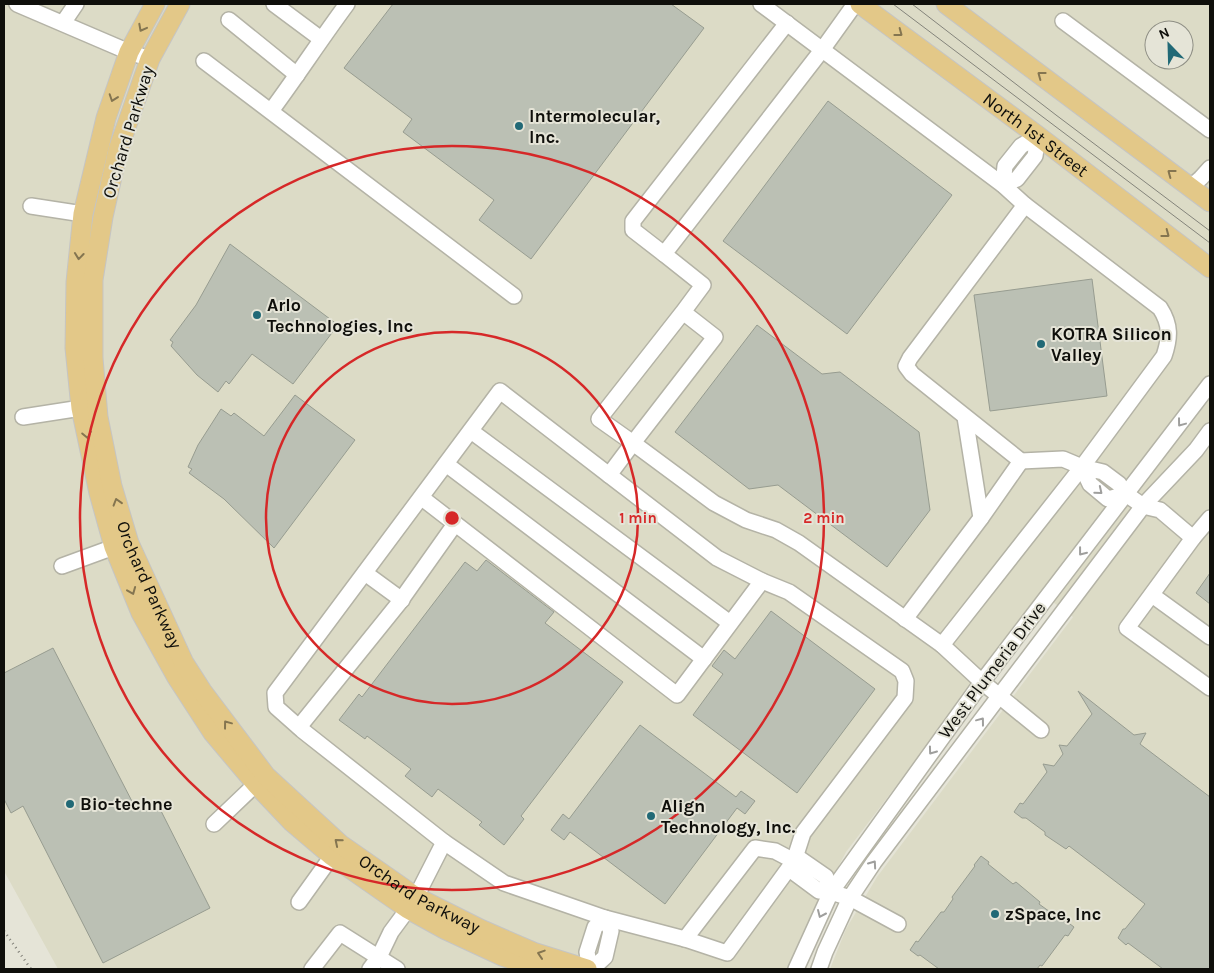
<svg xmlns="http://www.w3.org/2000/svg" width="1214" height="973" font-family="Karla,sans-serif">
  <rect width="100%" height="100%" fill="#e5e4d7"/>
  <path fill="#dcdbc6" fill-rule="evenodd" d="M4,4h1206v965h-380l16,-40 31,-52 196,-260 -31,-23 -196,258 -46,87 -12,30h-730l-54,-98zM1154,30h30v30h-30z"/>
  <g fill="#bbc0b4" stroke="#979c90">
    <polygon points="393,4 671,4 704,28 531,259 479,220 494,200 403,132 412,119 344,68"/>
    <polygon points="828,101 952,195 847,334 723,241"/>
    <polygon points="230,244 338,325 293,384 252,354 229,384 226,381 218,392 197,375 171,346 173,342 170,340 196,305"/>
    <polygon points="1092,279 1107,396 990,411 974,295"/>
    <polygon points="757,325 822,374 840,372 919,432 930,510 887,567 778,485 749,489 675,432"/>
    <polygon points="295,395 355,440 274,548 224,499 189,473 192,469 188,467 198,445 221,409 231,416 234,413 264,436"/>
    <polygon points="486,560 554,612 545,623 623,682 521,816 524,819 504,845 479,825 482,822 438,789 432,797 405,776 411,769 367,736 365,739 339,720 359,694 362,697 465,562 477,571"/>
    <polygon points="1210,573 1210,604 1196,593"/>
    <polygon points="771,611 875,689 797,793 693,715 723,674 712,666 724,650 735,659"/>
    <polygon points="53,648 137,811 156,801 210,908 103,963 23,806 11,813 4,799 4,673"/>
    <polygon points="1078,691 1134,735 1146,733 1140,744 1210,797 1210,969 1163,969 1128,943 1126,945 1118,938 1123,929 1125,929 1145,904 1069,846 1066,849 1045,835 1045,832 1026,818 1022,818 1014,812 1020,803 1023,804 1047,772 1043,764 1054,766 1063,754 1059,745 1067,746 1092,714"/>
    <polygon points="640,725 736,797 741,791 755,801 745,814 737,808 665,904 570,832 564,840 551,830 563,814 569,819"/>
    <polygon points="981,856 989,862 988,864 1013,884 1016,882 1040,902 1039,904 1064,922 1066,921 1074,927 1068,936 1065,935 1042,966 1040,965 1037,969 939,969 920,955 918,956 910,950 916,941 918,942 941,912 944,912 953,899 952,897 975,866 974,865"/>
  </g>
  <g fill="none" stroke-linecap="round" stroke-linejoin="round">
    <defs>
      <g id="minor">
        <polyline points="17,4 129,52 150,59"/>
        <polyline points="274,4 321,39"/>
        <polyline points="229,20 297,75"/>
        <polyline points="1063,21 1210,130"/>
        <polyline points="63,23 76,4"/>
        <polyline points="204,61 514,296"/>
        <path d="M271,111c26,-35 50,-72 76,-107"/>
        <polygon points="1038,136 1035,156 1017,179 1003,185 1005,166 1021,146"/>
        <polyline points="1191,187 1201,178 1210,168"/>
        <polyline points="1025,205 910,358 906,366 912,374 1021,461 1063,459 1082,467"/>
        <polyline points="31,206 83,214"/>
        <polyline points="664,254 633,230 633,221 787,23"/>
        <polyline points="683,312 599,419 633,443 715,337 683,312 703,285 664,254 822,50 855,4"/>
        <polyline points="23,417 81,408"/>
        <polyline points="471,431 730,623"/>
        <polyline points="446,464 704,659"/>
        <polyline points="1126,494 1108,499 1090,484 1082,467 1103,472 1119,484 1126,494 1143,506 1160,510 1193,538 1127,628 1210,688"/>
        <polyline points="422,498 677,695 762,581"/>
        <polyline points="981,518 1021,461"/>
        <polyline points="1193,538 1210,518"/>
        <polyline points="62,566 114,547"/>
        <polyline points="365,573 402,600"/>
        <polyline points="1152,595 1210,637"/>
        <polyline points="905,619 981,518 965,417"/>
        <polyline points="942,645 982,682 1041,730"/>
        <polyline points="299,727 399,603 455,524"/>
        <polyline points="214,824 256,784"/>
        <polyline points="444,842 504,883 605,918 685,939 727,953 794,861 803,833 905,698 906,681 902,671 789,592 762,581 717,558 609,475"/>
        <polyline points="831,892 826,877 800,859 794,861 792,871 819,891 831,892 850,898 898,924"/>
        <path d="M416,897l28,-55 -142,-112 -26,-23 -1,-14 225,-302 109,84 24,-32 81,60 32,17 30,10 23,13 143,102 140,-178 82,-111c6,-18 7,-31 -4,-48l-135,-103 -22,-20 -242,-181"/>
        <polyline points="299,902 332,856"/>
        <polyline points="685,939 755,848 775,851 794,861"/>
        <polyline points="312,969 340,933 397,969"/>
        <polyline points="370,969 379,957 391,932 408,909"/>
        <polyline points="590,969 587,952 595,927 605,918 611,931 605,957 592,969"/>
        <polyline points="796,969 831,892 982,682 1210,384"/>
        <polyline points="819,969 825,952 850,898 874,862 1143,506 1196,450 1210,431"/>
      </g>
      <g id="major">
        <polyline points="155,4 129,52 106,118 83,214 76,282 75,348 81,408 99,493 114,547 141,613 176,676 213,733 256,784 292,822 332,856 408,909 446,930 502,956 541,969"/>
        <path id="s1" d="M180,4l-30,55 -32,91 -15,67 -10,63v78l5,59 14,69 17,57 55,120 18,28 64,85 74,68 76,53 64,32 53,23 54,17"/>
        <path id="s2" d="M860,4l178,132 172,132"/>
        <polyline points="946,4 1210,202"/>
      </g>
    </defs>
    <use href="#minor" stroke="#b4b3a6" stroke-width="18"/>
    <use href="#major" stroke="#c5c5c4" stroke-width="21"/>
    <polyline stroke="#7d7c74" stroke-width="2.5" stroke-dasharray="1 4" stroke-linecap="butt" points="4,931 31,969"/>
    <use href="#minor" stroke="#fff" stroke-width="15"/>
    <use href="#major" stroke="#e3c888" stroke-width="19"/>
    <g stroke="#84847b" stroke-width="1">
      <polyline points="893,4 1210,243"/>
      <polyline points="912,4 1056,115 1210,231"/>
    </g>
  </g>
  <defs><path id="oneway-chevron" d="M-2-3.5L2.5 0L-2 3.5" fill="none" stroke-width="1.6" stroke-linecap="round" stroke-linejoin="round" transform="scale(1.25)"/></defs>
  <g stroke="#847550">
    <use href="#oneway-chevron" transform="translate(142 28) rotate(118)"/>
    <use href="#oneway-chevron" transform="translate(899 33) rotate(37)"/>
    <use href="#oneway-chevron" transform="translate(1041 75) rotate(-143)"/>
    <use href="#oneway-chevron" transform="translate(113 98) rotate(109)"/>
    <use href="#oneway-chevron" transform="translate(1171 173) rotate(-143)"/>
    <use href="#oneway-chevron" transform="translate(1166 234) rotate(37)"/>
    <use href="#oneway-chevron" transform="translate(79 256) rotate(96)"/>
    <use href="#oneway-chevron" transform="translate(87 435) rotate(78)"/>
    <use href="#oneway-chevron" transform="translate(117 502) rotate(-107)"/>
    <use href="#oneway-chevron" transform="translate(132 591) rotate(68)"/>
    <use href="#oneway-chevron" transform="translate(227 724) rotate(-127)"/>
    <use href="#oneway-chevron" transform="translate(338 842) rotate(-140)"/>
    <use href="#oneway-chevron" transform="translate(541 954) rotate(-162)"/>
  </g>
  <g stroke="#9f9f9d">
    <use href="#oneway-chevron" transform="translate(1181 423) rotate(127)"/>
    <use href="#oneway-chevron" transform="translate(1099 491) rotate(39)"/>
    <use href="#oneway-chevron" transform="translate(1082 552) rotate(128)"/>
    <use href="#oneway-chevron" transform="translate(981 721) rotate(-53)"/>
    <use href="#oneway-chevron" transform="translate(932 751) rotate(126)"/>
    <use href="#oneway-chevron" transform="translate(873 864) rotate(-55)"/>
    <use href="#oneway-chevron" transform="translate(821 914) rotate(114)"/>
  </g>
  <g fill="none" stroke="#d62828" stroke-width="2.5">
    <circle cx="452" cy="518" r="186"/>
    <circle cx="452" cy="518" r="372"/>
  </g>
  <g fill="#216976" stroke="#e5e4d7" stroke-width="2">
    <circle cx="519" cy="126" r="5"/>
    <circle cx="257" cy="315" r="5"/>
    <circle cx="1041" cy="344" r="5"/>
    <circle cx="70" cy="804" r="5"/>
    <circle cx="651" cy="816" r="5"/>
    <circle cx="995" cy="914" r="5"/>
  </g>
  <g text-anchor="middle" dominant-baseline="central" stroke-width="4" stroke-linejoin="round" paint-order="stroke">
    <g font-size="18" font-weight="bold" fill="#0f0f0b" stroke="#e5e4d7" text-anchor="start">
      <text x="529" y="116">Intermolecular,<tspan x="529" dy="21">Inc.</tspan></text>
      <text x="267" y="305">Arlo<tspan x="267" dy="21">Technologies, Inc</tspan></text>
      <text x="1051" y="334">KOTRA Silicon<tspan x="1051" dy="21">Valley</tspan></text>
      <text x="80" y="804">Bio-techne</text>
      <text x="661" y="806">Align<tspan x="661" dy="21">Technology, Inc.</tspan></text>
      <text x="1005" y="914">zSpace, Inc</text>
    </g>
    <g font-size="18" fill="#0f0f0b" stroke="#e5e4d7">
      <text transform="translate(128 132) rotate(-73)">Orchard Parkway</text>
      <text stroke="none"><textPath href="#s2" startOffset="219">North 1st Street</textPath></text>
      <text stroke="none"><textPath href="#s1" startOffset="605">Orchard Parkway</textPath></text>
      <text transform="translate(992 670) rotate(-53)">West Plumeria Drive</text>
      <text stroke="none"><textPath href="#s1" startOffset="1025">Orchard Parkway</textPath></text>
    </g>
  </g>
  <circle cx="452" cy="518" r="8" fill="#d62828" stroke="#e5e4d7" stroke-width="2.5"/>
  <g font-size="15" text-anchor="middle" font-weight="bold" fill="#d62828" stroke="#e5e4d7" stroke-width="4" stroke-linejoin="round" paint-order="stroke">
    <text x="638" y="523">1 min</text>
    <text x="824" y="523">2 min</text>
  </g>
  <rect width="1214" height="973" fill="none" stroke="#0f0f0b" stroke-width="10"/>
  <g transform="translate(1169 45) rotate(337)"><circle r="24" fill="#e5e4d7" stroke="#8f8f85"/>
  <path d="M0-4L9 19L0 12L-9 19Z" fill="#216976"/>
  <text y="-8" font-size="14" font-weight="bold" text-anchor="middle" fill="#0f0f0b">N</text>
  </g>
</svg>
